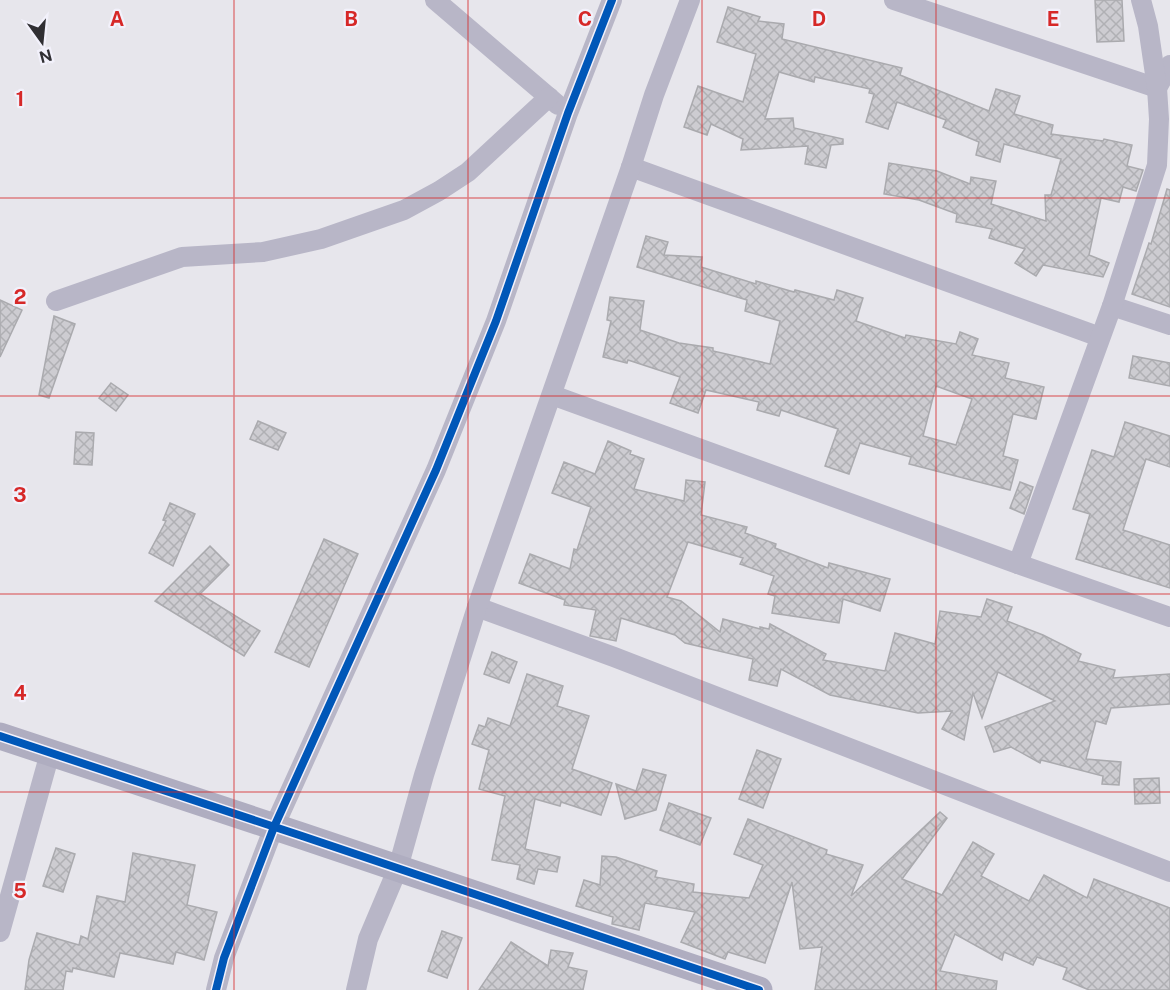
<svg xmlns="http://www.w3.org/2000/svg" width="1170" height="990" font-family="'Public Sans',sans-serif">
  <defs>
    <pattern id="building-cross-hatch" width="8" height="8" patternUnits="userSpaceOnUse" patternTransform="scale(1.5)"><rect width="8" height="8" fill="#cdccd1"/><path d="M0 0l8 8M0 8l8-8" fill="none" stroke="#b0b0b4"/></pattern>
  </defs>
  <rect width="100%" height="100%" fill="#e7e6ec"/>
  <g fill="url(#building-cross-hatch)" stroke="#aaaaae" stroke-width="1.5" fill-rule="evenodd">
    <polygon points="1095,0 1122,0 1124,41 1097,42"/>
    <polygon points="728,7 760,17 758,21 784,24 782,39 902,68 900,75 989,111 996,89 1020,96 1014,114 1053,125 1051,134 1103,141 1104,139 1132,145 1127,166 1143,170 1136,191 1123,187 1119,202 1101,198 1089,255 1109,263 1103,277 1043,265 1036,276 1015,263 1025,249 989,238 992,229 956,222 957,214 919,200 884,194 889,163 937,171 970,184 971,177 996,181 991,204 1046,221 1045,195 1051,195 1061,159 1004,144 1000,162 976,155 979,142 943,127 946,120 897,102 888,129 866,122 874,94 869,93 870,89 815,77 814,82 779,72 765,119 793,118 794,128 843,139 843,144 831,145 826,168 805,164 808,146 741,150 743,139 711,124 707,135 684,127 698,86 743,102 756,54 717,42"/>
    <polygon points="1167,189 1170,190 1170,307 1132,294 1149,243 1151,244"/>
    <path d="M646,236l22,6 -4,13 38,2 -1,10 55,17v-3l38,11 1,-2 39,10 3,-10 26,8 -7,23 49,17 1,-3 50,9 4,-12 18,7 -6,16 37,8 -4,15 39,9 -8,32 -23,-5 -10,42 15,4 -8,30 -101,-26 2,-7 -51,-14 -11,31 -24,-8 13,-37 -57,-19 -2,6 -22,-6 2,-8 -53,-12 -8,23 -28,-10 10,-26 -52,-17 -1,3 -24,-6 8,-36 -4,-1 3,-23 34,4 -4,29 39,13 34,5v3l57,13 10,-43 -35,-10 2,-11 -110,-33zM936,386l36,13 -16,46 -33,-9z"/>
    <polygon points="0,300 22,310 0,357"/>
    <polygon points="54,316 75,324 49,398 39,395"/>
    <polygon points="1133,356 1170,363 1170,386 1129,378"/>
    <polygon points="111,383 128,395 116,411 99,398"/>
    <polygon points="258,421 286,433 278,450 250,439"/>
    <polygon points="1125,422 1170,436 1170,467 1146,459 1123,530 1170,545 1170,588 1076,559 1090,514 1073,509 1092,450 1114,457"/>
    <polygon points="76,432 94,433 92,465 74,464"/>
    <polygon points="608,441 631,451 630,454 644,459 634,489 684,501 686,480 705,482 701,515 747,527 745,533 776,544 775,548 828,568 829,563 890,579 880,611 843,599 839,623 772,613 775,596 768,594 774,576 740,564 743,558 688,542 667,597 681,601 720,632 723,619 760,629 760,627 769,629 770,624 826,654 823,660 885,671 895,633 935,644 940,611 981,617 987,599 1012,607 1007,621 1043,635 1081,654 1078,661 1115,670 1113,678 1170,674 1170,704 1111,708 1106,724 1096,721 1086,759 1121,762 1119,785 1102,784 1103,776 1041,760 1040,763 1011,747 994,752 985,727 1055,701 998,672 982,718 973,693 964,740 942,729 952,711 918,713 830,695 781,669 777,686 749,680 753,659 685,643 675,635 621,618 616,641 590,636 596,610 564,605 565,600 519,583 530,554 570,569 574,549 577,550 591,507 552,493 564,462 595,474"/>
    <polygon points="1020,482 1033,487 1024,514 1010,508"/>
    <polygon points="170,503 195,514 173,566 149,553 166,521 163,520"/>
    <polygon points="324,539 358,554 309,667 275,652"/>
    <polygon points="210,546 229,565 200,594 260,631 244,656 155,601"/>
    <polygon points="492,652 517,662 509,683 484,674"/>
    <polygon points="527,674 563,686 557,706 589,716 572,769 612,783 601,815 561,802 560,806 535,799 525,849 560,857 557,872 538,869 534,884 517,879 520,865 492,860 505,796 479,789 489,750 472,744 479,725 485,727 488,718 510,726"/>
    <polygon points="757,750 781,759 763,808 739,799"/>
    <polygon points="643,769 666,775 656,810 625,819 616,784 636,791"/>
    <polygon points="1159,778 1160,803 1135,804 1134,779"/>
    <polygon points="669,803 711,818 700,845 660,830"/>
    <polygon points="940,812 947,818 902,879 942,895 973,842 994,854 981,876 1029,901 1044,875 1087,898 1094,879 1170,908 1170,990 1089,990 1063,979 1067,968 1037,957 1033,965 1004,952 1002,960 955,934 940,971 997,981 996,990 815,990 822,947 800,949 792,882 765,963 728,952 725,959 681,942 695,912 645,903 639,930 612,924 613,917 576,906 584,880 600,885 602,856 616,857 657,871 655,877 694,884 693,892 749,898 763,865 734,854 748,819 827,850 826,854 863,865 851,896"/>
    <polygon points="56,848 75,854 63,892 43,886"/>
    <polygon points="133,853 195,865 187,905 217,912 204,960 176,952 173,964 120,953 114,977 73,968 72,972 66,971 63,990 25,990 29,960 37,933 79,945 81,936 88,939 97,896 125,902"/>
    <polygon points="442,931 462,938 447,978 428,971"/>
    <polygon points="511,942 548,966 551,950 573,953 568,967 587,971 583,990 479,990"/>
  </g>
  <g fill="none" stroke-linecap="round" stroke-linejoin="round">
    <g stroke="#b8b6c7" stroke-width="20">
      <polyline points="435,0 558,105"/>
      <polyline points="894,0 1157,88 1170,65"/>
      <polyline points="631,167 1100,337"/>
      <polyline points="56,301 182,257 263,252 321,239 404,210 439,191 468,172 549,97"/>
      <polyline points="1112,306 1170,325"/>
      <polyline points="552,395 1018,564 1170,617"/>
      <polyline points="1018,564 1112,306 1157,165 1159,119 1157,88 1148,26 1141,0"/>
      <polyline points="477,607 614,657 1170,872"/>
      <polyline points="0,932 50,753"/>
      <polyline points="216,990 224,958 274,827 436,470 496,321 568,113 612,0"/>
      <polyline points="356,990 368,939 398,868 424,775 477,607 631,167 654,95 690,0"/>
    </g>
    <polyline stroke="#afadc0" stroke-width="27" points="0,736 302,836 759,990"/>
    <defs>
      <g id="cycleway">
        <polyline points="0,736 302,836 759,990"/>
        <polyline points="216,990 224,958 274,827 436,470 496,321 568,113 612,0"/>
      </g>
    </defs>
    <use href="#cycleway" stroke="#f2f1fb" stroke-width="11"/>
    <use href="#cycleway" stroke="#0057b8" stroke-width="8"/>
  </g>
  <path fill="none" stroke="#d62828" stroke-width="1.5" stroke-opacity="0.55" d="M234,0v990M468,0v990M702,0v990M936,0v990M0,198h1170M0,396h1170M0,594h1170M0,792h1170"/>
  <g font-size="20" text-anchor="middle" font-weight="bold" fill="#d62828" stroke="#f2f1fb" stroke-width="4.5" stroke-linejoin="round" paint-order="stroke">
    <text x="117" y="26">A</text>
    <text x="351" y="26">B</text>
    <text x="585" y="26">C</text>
    <text x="819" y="26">D</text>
    <text x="1053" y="26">E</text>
    <text x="20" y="106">1</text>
    <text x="20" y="304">2</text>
    <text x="20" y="502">3</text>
    <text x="20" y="700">4</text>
    <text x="20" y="898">5</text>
  </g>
  <g transform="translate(42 42) rotate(165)" stroke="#f2f1fb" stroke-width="4.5" paint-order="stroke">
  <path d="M0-4.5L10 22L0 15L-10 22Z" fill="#302f33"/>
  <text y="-9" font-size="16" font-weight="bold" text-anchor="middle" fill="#302f33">N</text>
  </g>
</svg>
